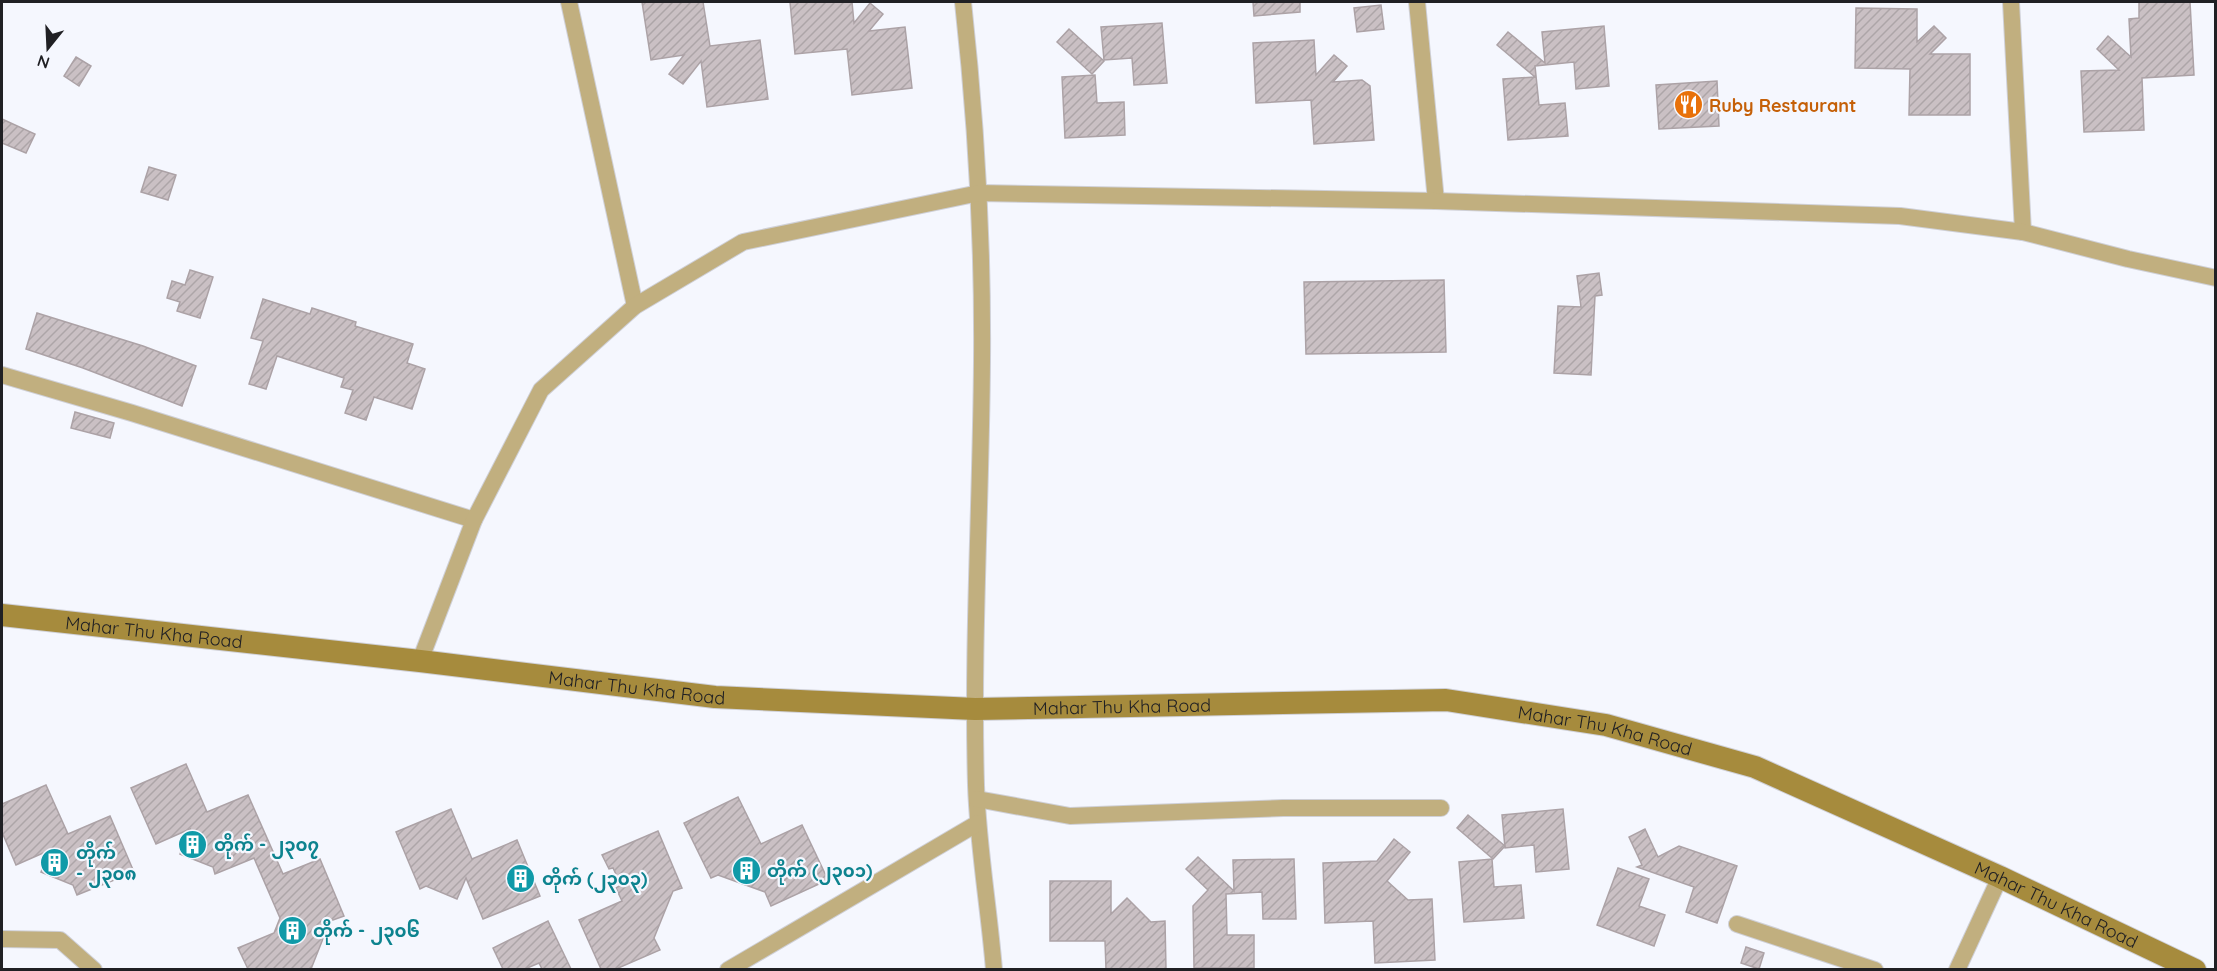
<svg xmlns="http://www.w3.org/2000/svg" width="2217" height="971" font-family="Quicksand,'Noto Sans Myanmar',sans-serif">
  <defs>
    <pattern id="building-hatch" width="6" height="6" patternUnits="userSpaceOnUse" patternTransform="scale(1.5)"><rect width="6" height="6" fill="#cac0c4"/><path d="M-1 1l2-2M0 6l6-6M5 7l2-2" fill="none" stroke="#ada5a8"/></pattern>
  </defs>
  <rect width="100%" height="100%" fill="#f5f7fe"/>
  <g fill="url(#building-hatch)" stroke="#aca2a6" stroke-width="1.5">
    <polygon points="642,2 703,2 710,46 760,40 768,99 707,107 701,61 683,84 669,74 684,55 651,60"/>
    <polygon points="790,2 852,2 854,23 870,3 883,14 869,31 905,27 912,88 852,95 847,49 795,54"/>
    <polygon points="1253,2 1300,2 1300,12 1254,16"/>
    <polygon points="2139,2 2190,2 2194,75 2142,78 2144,130 2084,132 2081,71 2119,70 2097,49 2108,36 2131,57 2129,19 2139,18"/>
    <polygon points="1381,5 1384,29 1357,32 1354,8"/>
    <polygon points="1856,8 1917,9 1917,42 1934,26 1946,38 1930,54 1970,54 1970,115 1909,115 1910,69 1855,68"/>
    <polygon points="1162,23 1167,83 1134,85 1132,58 1104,60 1101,27"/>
    <polygon points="1604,26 1609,86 1576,89 1574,62 1535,66 1539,105 1565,103 1568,136 1508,140 1503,79 1535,77 1497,45 1508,32 1545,63 1542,32"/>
    <polygon points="1069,29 1104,61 1092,74 1057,42"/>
    <polygon points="1314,40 1316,75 1334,55 1347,66 1333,82 1362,80 1370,86 1374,140 1314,144 1311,100 1256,103 1253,43"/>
    <polygon points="76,57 91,66 79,86 64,76"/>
    <polygon points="1095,75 1097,103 1124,102 1125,135 1065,138 1062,77"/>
    <polygon points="1717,81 1719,126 1659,129 1656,85"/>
    <polygon points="2,119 35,134 26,153 2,143"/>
    <polygon points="149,167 176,175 168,200 141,192"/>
    <polygon points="190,270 213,277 200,318 177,311 180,302 167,298 172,281 185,285"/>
    <polygon points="1599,273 1602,295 1595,296 1591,375 1554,373 1558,306 1581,307 1577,276"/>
    <polygon points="1444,280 1446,352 1306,354 1304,282"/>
    <polygon points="263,299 310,314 312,308 356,322 355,326 413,344 407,363 425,369 412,409 374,397 366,420 345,413 353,390 341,387 344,378 277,356 266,389 249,384 263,341 251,338"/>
    <polygon points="37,313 143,346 196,366 182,406 83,368 26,349"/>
    <polygon points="75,412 114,423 110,438 71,428"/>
    <polygon points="186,764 207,812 248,795 283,874 320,859 344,916 330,921 311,969 248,969 238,948 274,933 280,918 254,858 215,874 213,867 180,854 190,829 156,844 131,788"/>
    <polygon points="46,785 68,834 110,816 134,872 77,895 73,885 41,872 50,850 16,865 2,832 2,804"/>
    <polygon points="738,797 761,844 802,825 828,880 771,906 765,892 718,875 711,878 684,823"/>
    <polygon points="451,809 472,859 517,840 540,896 483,919 466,878 457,899 426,886 420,889 396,832"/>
    <polygon points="1563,809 1569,869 1536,872 1534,845 1505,848 1502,815"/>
    <polygon points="1468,815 1505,846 1493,859 1457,828"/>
    <polygon points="1645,829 1658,857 1679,846 1737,866 1717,923 1686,912 1694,887 1637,867 1642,865 1629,837"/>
    <polygon points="658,831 682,888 673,891 654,938 660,950 616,969 601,969 579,920 622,901 616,888 621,885 613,868 609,869 602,855"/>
    <polygon points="1394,839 1410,852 1387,881 1408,900 1432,899 1435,960 1375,963 1373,921 1325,923 1323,863 1377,861"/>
    <polygon points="1198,857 1234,891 1233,860 1294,859 1296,919 1263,919 1262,892 1226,894 1227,935 1254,935 1254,968 1194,968 1193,906 1208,890 1186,869"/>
    <polygon points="1492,859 1494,887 1521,885 1524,918 1464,922 1459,862"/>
    <polygon points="1618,868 1649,879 1639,906 1665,915 1654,946 1597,925"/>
    <polygon points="1050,881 1111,881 1111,914 1127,898 1151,922 1165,921 1166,969 1106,969 1105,941 1050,941"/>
    <polygon points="548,921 571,969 542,969 539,963 525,969 503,969 493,948"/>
    <polygon points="1746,947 1764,953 1759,969 1741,963"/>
  </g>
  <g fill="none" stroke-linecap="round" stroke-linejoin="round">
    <defs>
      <g id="street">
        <polyline points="569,2 635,306"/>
        <path d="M963,2c13,118 20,240 19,359 -1,142 -10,283 -6,424 2,62 13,123 18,185"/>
        <polyline points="1417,2 1436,201"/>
        <polyline points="2011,2 2023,232"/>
        <polyline points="2,375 132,413 474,520"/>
        <polyline points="420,661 474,520 541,390 635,306 743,242 979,193 1436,201 1900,216 2023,232 2128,259 2216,278"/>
        <polyline points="977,799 1070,816 1283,808 1441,808"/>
        <polyline points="1737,924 1875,970"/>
        <polyline points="2,939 60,940 94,970"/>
        <polyline points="728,970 978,823"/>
        <polyline points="1957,970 2000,877"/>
      </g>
      <g id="secondary">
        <path id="s1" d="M2,615l418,46 295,36 260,12 471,-9 160,25 149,42 245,110 195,93"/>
      </g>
    </defs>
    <use href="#street" stroke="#cfd0d7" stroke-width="18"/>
    <use href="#secondary" stroke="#cfd0d7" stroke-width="24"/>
    <use href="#street" stroke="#c1af7f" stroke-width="16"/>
    <use href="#secondary" stroke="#a68b3d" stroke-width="22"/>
  </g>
  <defs>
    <symbol id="restaurant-disc" viewBox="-11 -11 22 22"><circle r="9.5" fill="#e8710a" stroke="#f5f7fe"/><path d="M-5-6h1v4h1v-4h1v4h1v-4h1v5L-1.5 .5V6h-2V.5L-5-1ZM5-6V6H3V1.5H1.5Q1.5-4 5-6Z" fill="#fff"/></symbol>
    <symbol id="building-disc" viewBox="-11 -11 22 22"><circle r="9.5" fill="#0f9aa8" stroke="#f5f7fe"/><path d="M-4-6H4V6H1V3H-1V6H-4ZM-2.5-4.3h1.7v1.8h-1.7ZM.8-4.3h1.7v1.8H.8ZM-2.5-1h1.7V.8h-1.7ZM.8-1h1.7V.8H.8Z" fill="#fff"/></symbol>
  </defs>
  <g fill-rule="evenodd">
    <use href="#restaurant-disc" x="1672" y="88" width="33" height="33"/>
    <use href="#building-disc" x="176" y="828" width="33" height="33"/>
    <use href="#building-disc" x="38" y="846" width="33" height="33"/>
    <use href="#building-disc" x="730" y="854" width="33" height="33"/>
    <use href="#building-disc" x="504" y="862" width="33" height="33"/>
    <use href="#building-disc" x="276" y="914" width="33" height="33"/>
  </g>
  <g text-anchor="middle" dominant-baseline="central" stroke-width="4.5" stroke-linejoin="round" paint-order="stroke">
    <g font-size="18" font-weight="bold" fill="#c56008" stroke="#f5f7fe" text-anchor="start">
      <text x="1709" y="105">Ruby Restaurant</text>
    </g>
    <g font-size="18" fill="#202024" stroke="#f5f7fe">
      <text stroke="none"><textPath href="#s1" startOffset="153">Mahar Thu Kha Road</textPath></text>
      <text stroke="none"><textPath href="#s1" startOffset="639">Mahar Thu Kha Road</textPath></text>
      <text stroke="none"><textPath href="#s1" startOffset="1125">Mahar Thu Kha Road</textPath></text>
      <text stroke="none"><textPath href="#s1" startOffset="1611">Mahar Thu Kha Road</textPath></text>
      <text stroke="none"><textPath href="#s1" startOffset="2097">Mahar Thu Kha Road</textPath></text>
    </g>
    <g font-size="18" font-weight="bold" fill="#0d838f" stroke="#f5f7fe" text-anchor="start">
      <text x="214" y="844">တိုက် - ၂၃၀၇</text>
      <text x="76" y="852">တိုက်<tspan x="76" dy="21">- ၂၃၀၈</tspan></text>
      <text x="767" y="870">တိုက် (၂၃၀၁)</text>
      <text x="542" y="878">တိုက် (၂၃၀၃)</text>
      <text x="313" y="930">တိုက် - ၂၃၀၆</text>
    </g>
  </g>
  <rect width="2217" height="971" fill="none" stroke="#202024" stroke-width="6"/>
  <g transform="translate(48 48) rotate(198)" stroke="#f5f7fe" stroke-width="4.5" paint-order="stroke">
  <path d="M0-4.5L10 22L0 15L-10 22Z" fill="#202024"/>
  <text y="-9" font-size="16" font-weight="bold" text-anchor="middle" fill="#202024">N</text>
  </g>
</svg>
